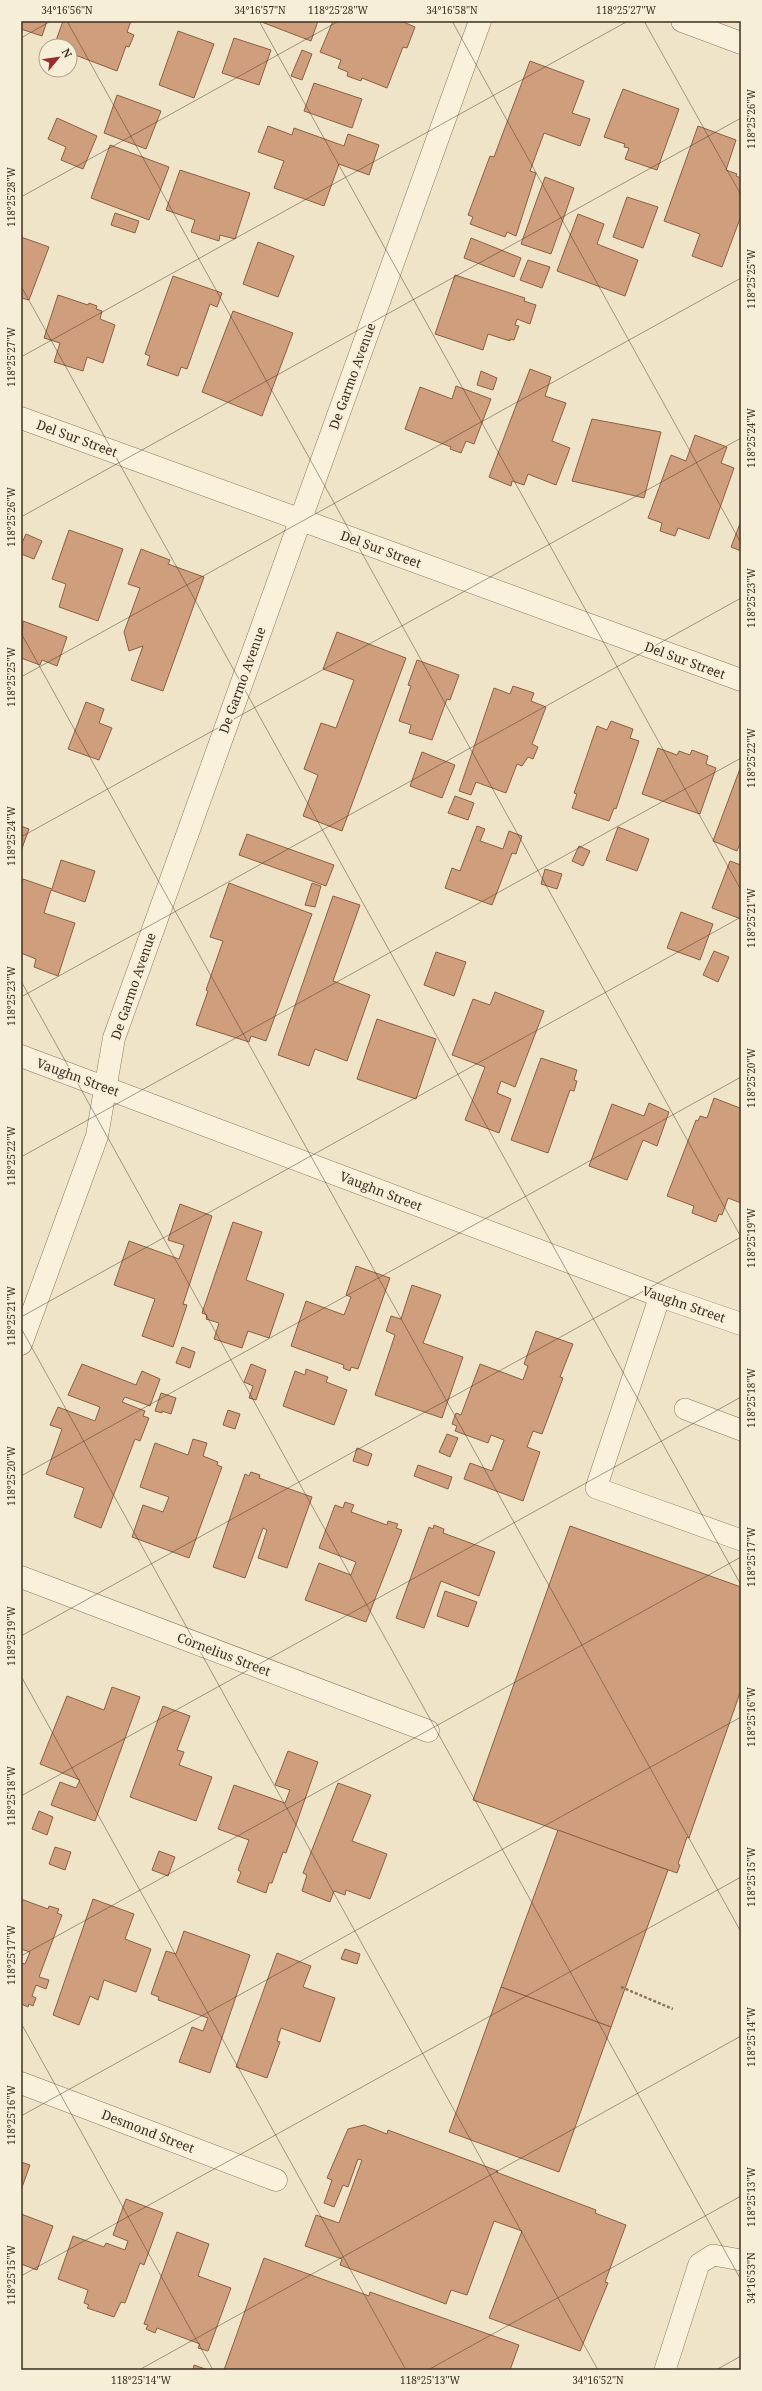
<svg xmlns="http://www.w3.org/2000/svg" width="762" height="2391" font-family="'Noto Serif',serif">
  <rect width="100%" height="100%" fill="#f0e4c8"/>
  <g fill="#cf9f7d" stroke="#8d5f41">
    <polygon points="21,21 47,21 42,36 21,29"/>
    <polygon points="63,21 131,21 127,32 134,35 129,47 126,46 117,71 70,53 70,46 54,46"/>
    <polygon points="259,21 318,21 311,41"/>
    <polygon points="333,21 401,21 415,27 407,48 403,47 387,88 362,78 361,81 347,76 348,72 338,68 341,60 320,52"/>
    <polygon points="178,31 214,44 194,98 159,85"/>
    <polygon points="234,38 271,50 259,85 222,73"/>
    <polygon points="302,50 312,54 302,80 291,76"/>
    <polygon points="530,61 584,81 572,113 590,119 580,146 544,133 530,171 536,173 516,236 507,232 505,237 470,224 473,217 468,215 490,156 494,157"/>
    <polygon points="314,83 362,99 352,128 304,111"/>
    <polygon points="623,89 679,109 657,170 625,159 629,148 624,147 625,144 604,137"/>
    <polygon points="117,95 161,111 146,149 104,133"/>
    <polygon points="57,118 97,136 83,169 61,160 66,147 48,139"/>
    <polygon points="268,126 292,135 294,128 344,146 348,134 379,145 369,175 339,164 324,206 274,188 284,161 258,152"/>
    <polygon points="698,126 736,140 726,170 737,174 736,176 741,178 741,216 722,267 692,256 700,234 664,221"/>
    <polygon points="110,145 169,167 149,220 91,198"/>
    <polygon points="180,170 250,193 235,239 220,235 219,241 191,232 195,220 166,210"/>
    <polygon points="545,177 574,188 551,254 521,244"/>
    <polygon points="627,197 658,207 643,248 613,237"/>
    <polygon points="115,213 139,221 135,233 111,225"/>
    <polygon points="578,214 604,224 597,244 638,260 625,296 557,271"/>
    <polygon points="21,237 49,247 29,300 21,298"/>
    <polygon points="471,238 521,258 514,277 464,258"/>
    <polygon points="258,242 294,256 278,297 243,284"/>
    <polygon points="528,260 550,267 542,288 520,280"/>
    <polygon points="455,275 525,298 524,301 536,305 530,324 517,319 515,325 519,326 514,340 510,339 510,341 488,334 483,350 435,334"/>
    <polygon points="173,276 222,293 217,307 210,304 187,369 181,367 178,376 147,365 150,356 145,354"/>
    <polygon points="58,295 88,305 89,303 97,306 96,309 102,311 100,319 115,325 103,363 87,357 83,371 54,362 60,343 44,338"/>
    <polygon points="233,311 293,333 262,416 202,392"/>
    <polygon points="530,369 551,377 545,396 566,403 552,441 570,448 556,485 528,474 524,485 512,481 511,486 489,477"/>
    <polygon points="481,371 497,378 493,390 477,385"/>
    <polygon points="456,386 491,399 474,444 466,441 461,453 450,449 451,447 405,429 420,387 452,399"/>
    <polygon points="592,419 661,432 644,498 572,481"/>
    <polygon points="695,435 727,447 721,463 734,468 709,539 678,528 675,536 660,531 662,523 648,518 671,455 686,461"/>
    <polygon points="741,521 741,551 731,547"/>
    <polygon points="69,530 123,549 98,621 59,607 66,584 52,579"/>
    <polygon points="26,534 42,541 34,559 21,554 21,545"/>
    <polygon points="141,549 170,560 168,564 204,577 163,691 131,680 143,646 129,651 124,632 140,588 128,584"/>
    <polygon points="23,621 67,637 57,666 42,660 40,665 21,658"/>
    <polygon points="337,632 406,658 342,831 303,816 318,775 304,769 321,723 336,728 354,680 323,669"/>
    <polygon points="417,660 459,675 450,700 447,699 432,740 409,733 411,725 399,721 411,686 408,685"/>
    <polygon points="513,686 534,693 531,701 546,707 532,744 538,747 533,759 528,757 522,766 517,764 506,793 476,782 471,795 459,791 494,688 510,694"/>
    <polygon points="86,702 104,709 99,723 112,728 99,760 68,749"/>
    <polygon points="611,721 633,729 630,738 639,741 616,809 614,808 609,821 572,808 577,794 574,793 597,726 607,730"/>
    <polygon points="658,748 677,755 679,751 690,755 692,750 708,756 706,764 716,768 700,814 642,794"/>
    <polygon points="422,752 455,765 442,798 410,786"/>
    <polygon points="741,766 741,841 737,851 713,841"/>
    <polygon points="455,796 474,803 468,820 448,813"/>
    <polygon points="21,826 29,829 21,851"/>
    <polygon points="477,826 485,829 480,841 503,849 509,831 522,836 516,854 512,853 492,905 445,888 452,868 460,871"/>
    <polygon points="618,827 649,839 637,871 606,860"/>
    <polygon points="247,834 334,865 326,886 239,855"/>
    <polygon points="579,846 590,851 583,866 572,861"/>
    <polygon points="61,860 95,871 85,902 51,890 44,913 75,923 58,976 34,967 36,959 21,953 21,884 23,879 52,889"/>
    <polygon points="730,861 741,865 741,919 712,908"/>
    <polygon points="545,869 562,874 557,889 541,884"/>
    <polygon points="229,883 312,914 266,1041 251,1036 249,1042 196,1025 208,991 206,990 223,941 210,937"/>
    <polygon points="312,883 321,886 315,907 305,905"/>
    <polygon points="333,896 360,905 333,981 370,995 347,1061 315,1049 309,1066 278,1055"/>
    <polygon points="681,912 713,924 700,960 667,948"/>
    <polygon points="714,951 729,957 718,982 703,975"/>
    <polygon points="436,952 466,962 454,996 424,985"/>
    <polygon points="495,992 544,1011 515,1087 501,1081 497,1093 511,1099 499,1133 465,1120 485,1067 452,1055 473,999 490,1005"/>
    <polygon points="377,1019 436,1039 416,1099 357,1079"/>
    <polygon points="541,1058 577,1070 574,1080 577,1081 574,1091 570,1090 548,1153 511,1140"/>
    <polygon points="714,1098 740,1108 741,1106 741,1203 728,1198 722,1215 719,1214 716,1222 692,1213 694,1206 667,1196 696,1120 698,1121 700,1116 707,1118"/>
    <polygon points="649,1103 669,1112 657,1146 643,1140 627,1180 589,1166 612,1104 644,1116"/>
    <polygon points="180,1204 212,1216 183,1304 187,1305 173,1347 142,1336 155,1299 114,1285 129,1241 179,1259 184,1245 168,1240"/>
    <polygon points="233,1222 262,1232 246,1280 284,1294 269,1338 248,1331 242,1348 214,1339 219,1323 206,1319 207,1315 202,1313"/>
    <polygon points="356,1266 390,1278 358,1369 351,1367 350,1371 343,1368 344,1365 291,1346 306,1301 344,1315 351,1297 346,1295"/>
    <polygon points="412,1285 441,1295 423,1343 463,1357 442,1418 375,1395 395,1335 386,1331 391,1316 401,1319"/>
    <polygon points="536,1331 573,1344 560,1377 563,1378 542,1434 533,1431 527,1447 540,1452 523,1501 464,1479 470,1463 492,1471 504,1440 491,1435 488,1443 455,1431 457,1426 452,1424 456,1413 461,1415 480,1364 523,1380 528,1366 524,1364"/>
    <polygon points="182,1347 195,1352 190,1368 176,1363"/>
    <polygon points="82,1364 136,1385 142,1371 160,1379 150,1406 125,1397 122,1402 145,1411 143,1416 149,1418 140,1441 135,1439 101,1528 74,1517 84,1488 46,1474 62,1429 50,1425 58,1407 95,1421 100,1407 68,1395"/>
    <polygon points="251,1364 266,1370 256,1400 249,1398 253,1386 244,1382"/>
    <polygon points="306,1369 328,1377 326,1382 347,1390 334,1425 283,1406 295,1371 305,1375"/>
    <polygon points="161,1393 176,1398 171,1414 162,1411 162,1413 155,1411"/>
    <polygon points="228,1410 240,1414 235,1429 223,1425"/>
    <polygon points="447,1434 458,1438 450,1457 439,1452"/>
    <polygon points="193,1439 207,1443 203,1456 218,1462 217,1465 222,1467 189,1558 132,1537 143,1505 163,1512 169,1497 140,1487 155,1443 188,1455"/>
    <polygon points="357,1448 372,1454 368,1466 353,1461"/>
    <polygon points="418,1465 452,1477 448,1489 414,1476"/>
    <polygon points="251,1472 260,1475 259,1478 312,1497 287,1568 258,1558 267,1530 263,1528 245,1578 213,1567 245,1474 249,1476"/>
    <polygon points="345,1502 354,1505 351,1512 387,1525 388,1521 398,1524 396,1528 402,1530 366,1622 305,1600 319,1563 351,1575 356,1562 319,1548 335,1505 343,1508"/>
    <polygon points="434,1525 444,1529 443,1533 495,1552 479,1596 441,1581 424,1628 396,1618 429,1527 433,1529"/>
    <polygon points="570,1526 741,1587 741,1690 689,1838 687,1837 678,1864 680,1865 677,1873 473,1800"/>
    <polygon points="445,1591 477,1602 468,1627 437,1616"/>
    <polygon points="112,1687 140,1697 95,1821 51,1805 60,1782 76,1788 80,1780 40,1764 67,1696 104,1710"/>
    <polygon points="163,1706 190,1716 177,1750 184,1752 179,1765 212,1777 196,1821 130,1797"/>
    <polygon points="288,1751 318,1762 286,1853 283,1852 272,1883 269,1883 266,1893 237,1882 241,1872 238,1870 249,1840 218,1829 234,1785 285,1803 290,1790 275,1785"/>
    <polygon points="338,1783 371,1795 352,1841 387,1854 370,1899 346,1890 345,1895 334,1891 330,1902 302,1891 307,1875 303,1873"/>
    <polygon points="39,1811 53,1817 47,1835 32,1829"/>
    <polygon points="558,1830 668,1870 611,2027 501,1987"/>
    <polygon points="55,1847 71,1852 65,1870 49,1864"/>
    <polygon points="159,1851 175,1857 168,1876 152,1870"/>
    <polygon points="21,1899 48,1909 49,1906 59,1909 57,1913 62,1915 39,1977 49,1980 46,1989 36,1985 32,1996 36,1998 33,2006 29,2004 28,2007 21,2004 21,1963 25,1964 30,1952 21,1949"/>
    <polygon points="93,1899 134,1914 125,1939 151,1949 136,1992 104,1980 98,2000 90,1996 79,2025 53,2015"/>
    <polygon points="184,1931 250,1955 210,2073 179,2062 192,2027 203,2031 208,2018 158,2000 159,1997 151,1994 166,1951 176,1954"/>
    <polygon points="345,1949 360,1954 357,1964 341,1959"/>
    <polygon points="277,1953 311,1966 303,1987 335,1998 320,2042 281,2028 277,2041 280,2042 267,2078 236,2067"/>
    <polygon points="501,1987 611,2027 559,2172 449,2132"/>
    <polygon points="364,2125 387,2134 388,2130 498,2171 496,2172 596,2210 595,2213 626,2225 605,2282 608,2283 580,2351 489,2318 522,2231 494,2221 467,2295 451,2290 446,2304 340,2265 342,2259 305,2246 316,2215 339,2223 362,2160 358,2159 348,2187 343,2185 334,2207 324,2203 332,2180 327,2178 348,2129"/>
    <polygon points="21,2162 30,2165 21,2190"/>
    <polygon points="126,2199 163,2213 144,2265 140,2263 125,2303 121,2302 114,2317 87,2308 89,2305 84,2303 88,2290 58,2279 73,2236 104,2247 106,2243 125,2250 128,2241 113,2235"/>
    <polygon points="21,2214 53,2226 37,2270 21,2264"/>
    <polygon points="177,2232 209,2244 198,2276 231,2288 208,2351 198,2348 200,2344 157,2328 155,2333 146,2329 148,2325 144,2324"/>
    <polygon points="264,2258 369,2296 370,2292 519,2345 510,2370 224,2370"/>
    <polygon points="194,2365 208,2370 193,2370"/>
  </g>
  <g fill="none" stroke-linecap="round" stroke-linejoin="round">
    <defs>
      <g id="service">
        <polyline points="660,1296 596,1488 741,1540"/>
        <polyline points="685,1409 741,1430"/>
        <polyline points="665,2370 699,2264 713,2255 741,2260"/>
      </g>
      <g id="minor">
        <polyline points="682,21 741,43"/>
        <polyline points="21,418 741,680"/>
        <polyline points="21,1344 97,1136 114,1038 480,21"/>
        <polyline points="21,1577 428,1731"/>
        <polyline points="21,2083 276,2180"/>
      </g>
      <polyline id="tertiary" points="21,1056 660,1296 741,1324"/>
    </defs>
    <use href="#service" stroke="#8d765c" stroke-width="22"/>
    <use href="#minor" stroke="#8d765c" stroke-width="23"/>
    <use href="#tertiary" stroke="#8d765c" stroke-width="23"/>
    <polyline stroke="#8d765c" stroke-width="2.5" stroke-dasharray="3 2" stroke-linecap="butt" points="621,1987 673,2009"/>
    <use href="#service" stroke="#faf1dc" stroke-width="21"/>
    <use href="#minor" stroke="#faf1dc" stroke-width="22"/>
    <use href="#tertiary" stroke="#faf1dc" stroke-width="22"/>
  </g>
  <path fill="none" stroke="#3d2e20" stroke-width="1" stroke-opacity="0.45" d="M67,21l674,1216M259,21l482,869M452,21l289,522M644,21l97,174M21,38l30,-17M21,197l318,-176M21,286l720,1299M21,357l607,-336M21,517l720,-399M21,633l720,1299M21,677l720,-399M21,837l720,-399M21,981l720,1299M21,997l720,-399M21,1157l720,-399M21,1317l720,-400M21,1328l577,1042M21,1476l720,-399M21,1636l720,-399M21,1676l385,694M21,1796l720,-399M21,1956l720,-399M21,2023l192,347M21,2116l720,-399M21,2276l720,-399M139,2370l602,-334M428,2370l313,-174M716,2370l25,-14"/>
  <g text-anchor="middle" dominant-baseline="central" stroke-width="3.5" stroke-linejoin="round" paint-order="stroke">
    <g font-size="13" fill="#3d2e20" stroke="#f7eed8">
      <text transform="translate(352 376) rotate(-70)">De Garmo Avenue</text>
      <text transform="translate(77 438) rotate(20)">Del Sur Street</text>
      <text transform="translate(381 549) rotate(20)">Del Sur Street</text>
      <text transform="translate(685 660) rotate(20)">Del Sur Street</text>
      <text transform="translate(242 680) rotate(-70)">De Garmo Avenue</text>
      <text transform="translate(133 986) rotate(-71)">De Garmo Avenue</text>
      <text transform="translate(78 1077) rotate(20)">Vaughn Street</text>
      <text transform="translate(381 1191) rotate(21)">Vaughn Street</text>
      <text transform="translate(684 1304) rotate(19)">Vaughn Street</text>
      <text transform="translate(224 1654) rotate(21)">Cornelius Street</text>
      <text transform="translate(148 2131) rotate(21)">Desmond Street</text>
    </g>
  </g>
  <rect width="762" height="2391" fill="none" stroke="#f7eed8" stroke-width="44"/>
  <g transform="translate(58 58) rotate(61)"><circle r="19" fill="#f7eed8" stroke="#ada18e"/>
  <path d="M0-3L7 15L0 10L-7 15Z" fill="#9e2a2b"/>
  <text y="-6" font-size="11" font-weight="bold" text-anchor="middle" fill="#3d2e20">N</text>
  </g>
  <rect x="22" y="22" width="718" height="2347" fill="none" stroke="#3d2e20" stroke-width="1.5"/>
  <g font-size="10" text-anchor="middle" fill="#3d2e20">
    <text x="67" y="14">34°16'56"N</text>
    <text x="260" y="14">34°16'57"N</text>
    <text x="338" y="14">118°25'28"W</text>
    <text x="452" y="14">34°16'58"N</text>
    <text x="626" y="14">118°25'27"W</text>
    <text transform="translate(751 119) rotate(-90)" y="4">118°25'26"W</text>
    <text transform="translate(11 197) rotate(-90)" y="4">118°25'28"W</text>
    <text transform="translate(751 279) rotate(-90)" y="4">118°25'25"W</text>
    <text transform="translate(11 357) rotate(-90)" y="4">118°25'27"W</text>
    <text transform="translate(751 438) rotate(-90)" y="4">118°25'24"W</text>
    <text transform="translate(11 517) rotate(-90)" y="4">118°25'26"W</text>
    <text transform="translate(751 598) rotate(-90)" y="4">118°25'23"W</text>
    <text transform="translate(11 677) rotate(-90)" y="4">118°25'25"W</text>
    <text transform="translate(751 758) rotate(-90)" y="4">118°25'22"W</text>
    <text transform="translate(11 836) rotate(-90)" y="4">118°25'24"W</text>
    <text transform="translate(751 918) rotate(-90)" y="4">118°25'21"W</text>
    <text transform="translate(11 996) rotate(-90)" y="4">118°25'23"W</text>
    <text transform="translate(751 1078) rotate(-90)" y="4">118°25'20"W</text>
    <text transform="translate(11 1156) rotate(-90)" y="4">118°25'22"W</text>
    <text transform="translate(751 1238) rotate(-90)" y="4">118°25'19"W</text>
    <text transform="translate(11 1316) rotate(-90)" y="4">118°25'21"W</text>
    <text transform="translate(751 1398) rotate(-90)" y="4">118°25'18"W</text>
    <text transform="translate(11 1476) rotate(-90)" y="4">118°25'20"W</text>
    <text transform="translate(751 1557) rotate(-90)" y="4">118°25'17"W</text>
    <text transform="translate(11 1636) rotate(-90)" y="4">118°25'19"W</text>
    <text transform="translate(751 1717) rotate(-90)" y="4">118°25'16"W</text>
    <text transform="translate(11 1796) rotate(-90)" y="4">118°25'18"W</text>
    <text transform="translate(751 1877) rotate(-90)" y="4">118°25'15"W</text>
    <text transform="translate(11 1955) rotate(-90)" y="4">118°25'17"W</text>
    <text transform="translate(751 2037) rotate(-90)" y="4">118°25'14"W</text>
    <text transform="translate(11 2115) rotate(-90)" y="4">118°25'16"W</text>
    <text transform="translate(751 2197) rotate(-90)" y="4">118°25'13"W</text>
    <text transform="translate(11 2275) rotate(-90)" y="4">118°25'15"W</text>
    <text transform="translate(751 2278) rotate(-90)" y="4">34°16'53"N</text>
    <text x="141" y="2384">118°25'14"W</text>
    <text x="430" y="2384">118°25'13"W</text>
    <text x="598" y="2384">34°16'52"N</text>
  </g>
</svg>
